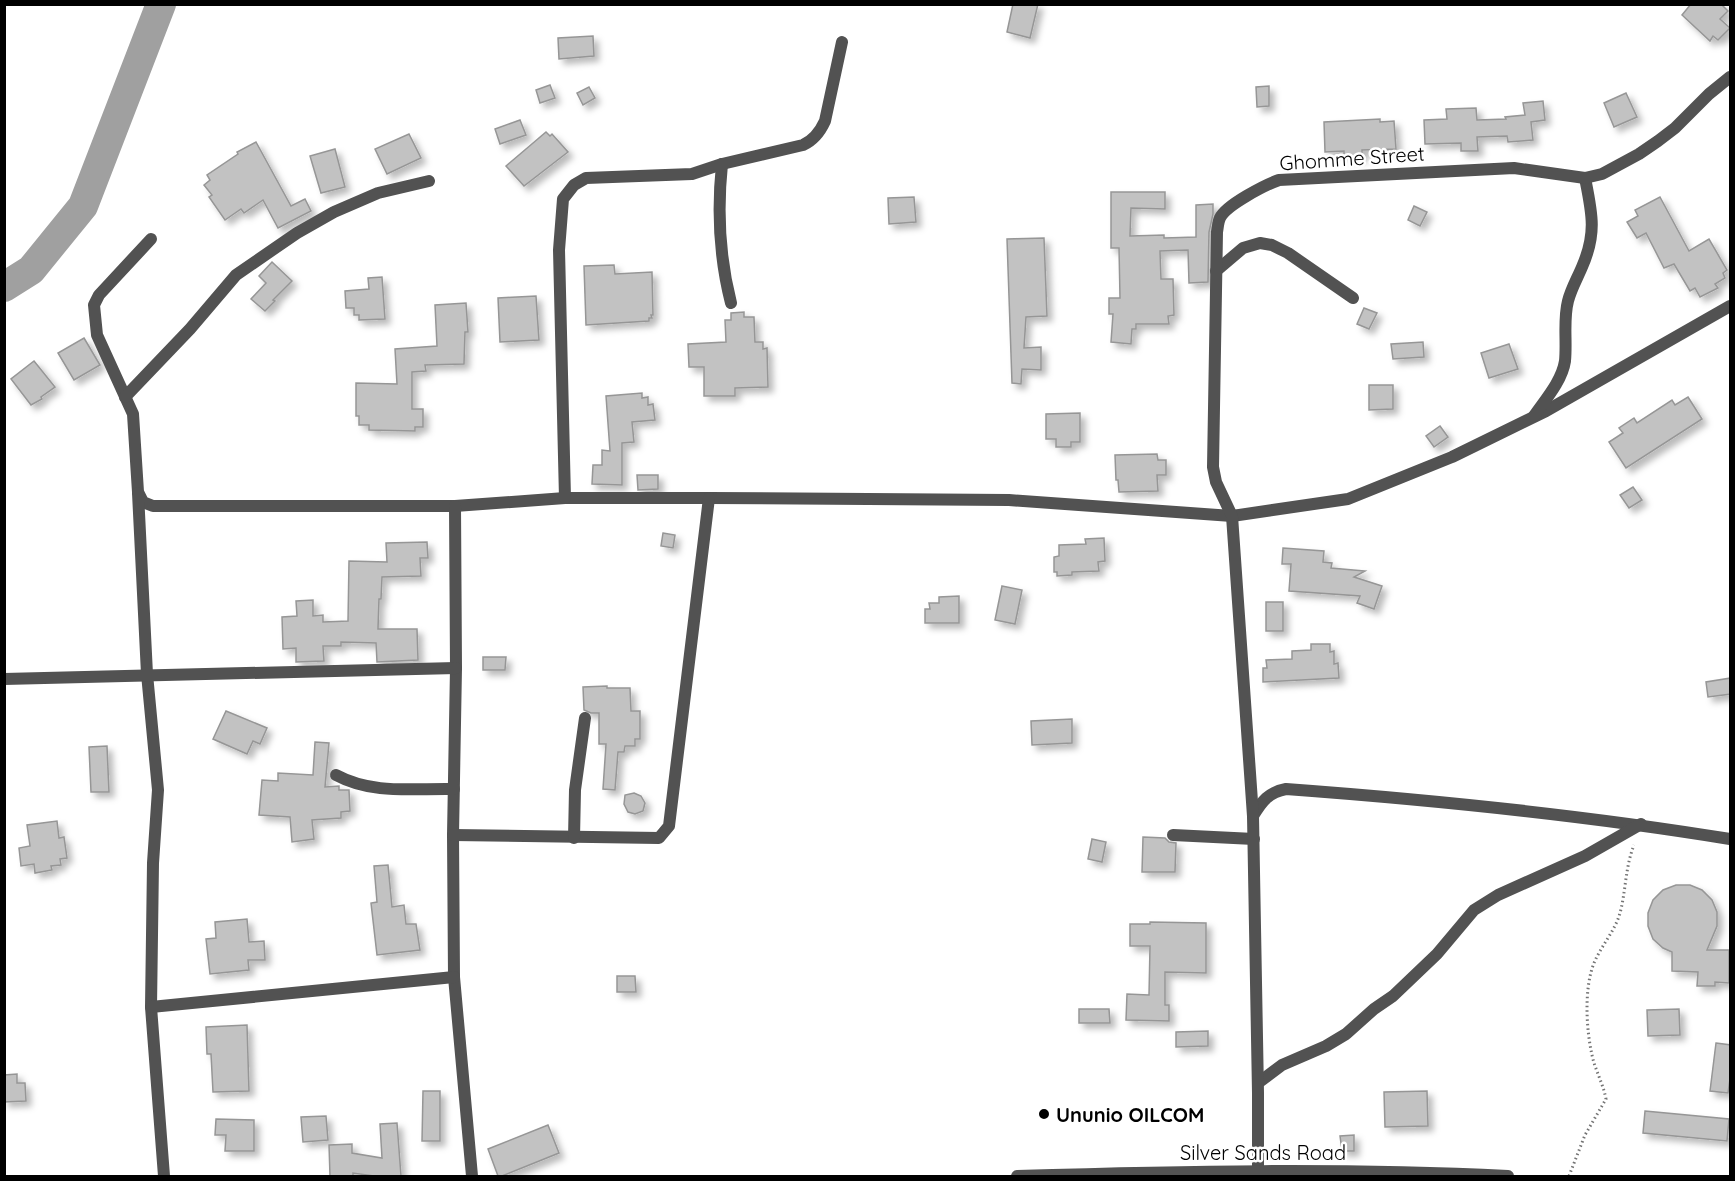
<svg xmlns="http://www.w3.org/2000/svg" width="1735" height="1181" font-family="Quicksand,sans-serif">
  <defs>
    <filter id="shadow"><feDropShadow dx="5" dy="5" stdDeviation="3" flood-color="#0004"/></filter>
  </defs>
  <rect width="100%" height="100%" fill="#fff"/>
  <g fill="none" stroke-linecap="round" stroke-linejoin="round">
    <polyline stroke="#a0a0a0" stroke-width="30" points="4,287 31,270 83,206 161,4"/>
  </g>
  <g fill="#c2c2c2" stroke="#969696" stroke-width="1.5" filter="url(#shadow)">
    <polygon points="1013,4 1038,4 1030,38 1007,32"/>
    <polygon points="1691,4 1721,4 1728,11 1720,19 1730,28 1718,40 1713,36 1710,41 1682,15"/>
    <polygon points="593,36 594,56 559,59 558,38"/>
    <polygon points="550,85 555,98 540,103 536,90"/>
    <polygon points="1269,86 1269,106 1257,107 1256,87"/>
    <polygon points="589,87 595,98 583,105 577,93"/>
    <polygon points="1626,93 1637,117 1614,127 1604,103"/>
    <polygon points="1543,101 1545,120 1531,122 1533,140 1508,142 1507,136 1477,137 1478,151 1461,151 1461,143 1425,144 1424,120 1447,119 1446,109 1476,108 1477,120 1506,119 1505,117 1525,115 1523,103"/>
    <polygon points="1380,119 1380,122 1394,121 1396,149 1362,150 1362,157 1344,157 1344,151 1325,152 1324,122"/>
    <polygon points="520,120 526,135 500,144 495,129"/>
    <polygon points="546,132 550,136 552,134 568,152 524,186 506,166"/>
    <polygon points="409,134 421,158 387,174 375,149"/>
    <polygon points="256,142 291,206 305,199 311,211 278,228 263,200 244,213 241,209 225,220 209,197 212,195 204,185 210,180 207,175 238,154 237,152"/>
    <polygon points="335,149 345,187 321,193 310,156"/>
    <polygon points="1111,192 1165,192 1165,209 1131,208 1130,236 1164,235 1164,238 1196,237 1196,205 1213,204 1213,214 1209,232 1208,282 1189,283 1188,250 1160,251 1161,279 1173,279 1174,315 1168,316 1169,324 1136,324 1136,329 1132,329 1131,344 1111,342 1113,314 1109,314 1109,298 1120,298 1119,248 1111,248"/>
    <polygon points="914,197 916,222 889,224 888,198"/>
    <polygon points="1660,197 1689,251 1709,239 1727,270 1723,273 1725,278 1715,284 1718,288 1700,297 1695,288 1690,291 1674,264 1664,268 1646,233 1637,238 1627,222 1638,216 1635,210"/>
    <polygon points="1414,206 1427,212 1420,226 1408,220"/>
    <polygon points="1044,238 1047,316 1026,317 1024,348 1041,347 1041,370 1022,369 1021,384 1012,383 1007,239"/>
    <polygon points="272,262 292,281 273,300 275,301 265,311 251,299 266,283 259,276"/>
    <polygon points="614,265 615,274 652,272 653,315 651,315 652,318 649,318 649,321 586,325 584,266"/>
    <polygon points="382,277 385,319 359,320 359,315 354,315 354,308 346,308 345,291 369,289 368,278"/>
    <polygon points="536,296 539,340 500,342 498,298"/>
    <polygon points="466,303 468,332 465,332 464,364 425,365 426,371 412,372 412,409 423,409 423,427 415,427 415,431 369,430 369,425 359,425 359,416 356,416 356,383 397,384 395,349 437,346 435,305"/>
    <polygon points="1364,308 1377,313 1369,329 1357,324"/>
    <polygon points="744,312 744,317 754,317 755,342 763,342 763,349 767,348 768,387 735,388 735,396 704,396 704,367 689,367 688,344 726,342 725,320 731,320 731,313"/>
    <polygon points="84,338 100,365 74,380 58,353"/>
    <polygon points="1423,342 1424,357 1393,359 1391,344"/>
    <polygon points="1509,344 1518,369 1489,378 1481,353"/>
    <polygon points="34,361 55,387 41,397 42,399 31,405 11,379"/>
    <polygon points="1369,385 1393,385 1393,409 1369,410"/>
    <polygon points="642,393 642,398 648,397 648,405 653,404 655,420 632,422 634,442 622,443 622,485 592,484 593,465 602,465 602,450 610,451 606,396"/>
    <polygon points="1688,397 1702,419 1626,468 1609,442 1623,433 1619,428 1634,418 1637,423 1672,400 1675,405"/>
    <polygon points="1080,413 1080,442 1071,442 1071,447 1056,447 1056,439 1046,439 1046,414"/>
    <polygon points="1440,426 1448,437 1434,447 1426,436"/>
    <polygon points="1157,454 1158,460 1166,460 1166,475 1157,475 1158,491 1119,492 1118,480 1116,480 1115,455"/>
    <polygon points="637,475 658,475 658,489 638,490"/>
    <polygon points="1633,487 1642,500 1629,508 1620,495"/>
    <polygon points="663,533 675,535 673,548 661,546"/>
    <polygon points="1104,538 1105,561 1098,562 1099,571 1072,572 1072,575 1057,576 1057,572 1054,572 1054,557 1059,556 1059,545 1086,544 1085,539"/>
    <polygon points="427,542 428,558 420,558 421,576 382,577 381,599 379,599 378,629 417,629 418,660 377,662 376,643 341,642 341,646 323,646 324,661 296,662 296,648 283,649 282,617 297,616 296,601 313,600 313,616 323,615 323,622 348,621 349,561 387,562 386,543"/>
    <polygon points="1283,548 1324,551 1323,562 1332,563 1331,568 1365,571 1354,577 1382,586 1374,609 1357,603 1360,596 1289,591 1291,564 1282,564"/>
    <polygon points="1002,586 1022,590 1015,624 995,620"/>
    <polygon points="959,596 959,623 925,623 925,609 930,609 929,603 939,603 939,597"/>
    <rect x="1266" y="602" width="17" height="29"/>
    <polygon points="1311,644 1330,644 1330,652 1334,651 1334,664 1338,663 1339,678 1263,682 1263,668 1267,668 1266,660 1292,659 1292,651 1311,650"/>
    <polygon points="483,657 506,657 505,670 483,670"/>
    <polygon points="1731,678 1731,694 1708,697 1706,682"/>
    <polygon points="607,686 607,688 630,688 631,711 640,711 640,739 635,739 635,746 625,746 624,752 618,752 615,790 603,789 606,744 599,744 599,713 591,713 584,710 583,687"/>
    <polygon points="226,711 267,728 260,744 253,741 247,754 213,739"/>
    <polygon points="1072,719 1072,743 1032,745 1031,721"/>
    <polygon points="315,742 329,743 325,787 339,786 339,790 349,790 350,811 341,812 341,818 312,820 314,839 292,842 290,817 259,815 262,780 278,781 278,773 313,775"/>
    <polygon points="107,746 109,792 91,792 89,747"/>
    <polygon points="634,793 641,796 645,803 643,811 635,814 628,812 624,804 625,795"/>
    <polygon points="57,821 59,838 64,837 67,858 60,859 61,865 51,866 52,870 35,873 34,864 21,866 19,848 30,846 27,825"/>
    <polygon points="1143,837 1165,838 1169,842 1176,843 1175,872 1142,872"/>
    <polygon points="1092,839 1106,842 1102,862 1088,859"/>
    <polygon points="388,865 392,907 404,905 406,924 416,924 420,950 377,955 371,903 377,902 374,866"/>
    <polygon points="1676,885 1690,885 1702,890 1712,900 1717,912 1717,926 1707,950 1729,950 1729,983 1715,982 1715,986 1697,986 1698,972 1672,971 1672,952 1663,948 1653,939 1648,926 1648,913 1653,900 1663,890"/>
    <polygon points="247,919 249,942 264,941 265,960 248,960 249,970 210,974 206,939 216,938 215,922"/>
    <polygon points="1150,922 1206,923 1206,973 1165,972 1165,1005 1169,1005 1169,1021 1126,1020 1127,994 1149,995 1150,946 1130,946 1130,924 1150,924"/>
    <polygon points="617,976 635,976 636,992 617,992"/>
    <polygon points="1079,1009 1109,1009 1110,1023 1079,1023"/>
    <polygon points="1679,1009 1680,1035 1648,1036 1647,1010"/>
    <polygon points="247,1025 249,1091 213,1092 211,1054 207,1054 206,1027"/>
    <polygon points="1208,1031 1208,1046 1176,1047 1176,1032"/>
    <polygon points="1716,1043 1731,1045 1731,1072 1728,1093 1710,1091"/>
    <polygon points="17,1074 17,1083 25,1083 26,1101 4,1102 4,1075"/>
    <polygon points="423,1091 440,1091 440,1141 422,1141"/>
    <polygon points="1427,1091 1428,1126 1385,1127 1384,1092"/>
    <polygon points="1645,1111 1729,1119 1727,1141 1643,1133"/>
    <polygon points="326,1116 328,1140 303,1142 301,1117"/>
    <polygon points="216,1119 254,1120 254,1151 225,1151 226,1135 215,1135"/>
    <polygon points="397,1123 401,1176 374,1176 353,1173 353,1176 330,1176 329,1145 352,1144 352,1153 382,1158 380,1124"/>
    <polygon points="548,1125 559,1153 502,1176 498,1176 488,1149"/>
    <polygon points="1354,1135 1354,1151 1342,1151 1340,1136"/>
  </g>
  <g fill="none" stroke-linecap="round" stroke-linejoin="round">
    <path stroke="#747474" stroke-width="3" stroke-dasharray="1.5 3" stroke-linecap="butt" d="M1569,1176l16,-41 21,-36c-3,-16 -11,-29 -14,-44 -6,-27 -8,-67 2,-92 7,-17 21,-32 26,-50 6,-22 5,-45 14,-68"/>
    <g stroke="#525252" stroke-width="12">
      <path d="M722,164c-5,48 -3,92 9,139"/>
      <polyline points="151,239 99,295 94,305 97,335 133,414 138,492 143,502 153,506 455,506 565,498 709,498 1009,500 1232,516 1348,499 1452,457 1546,411 1730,306"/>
      <polyline points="1216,271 1243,248 1260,243 1272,245 1288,253 1353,298"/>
      <polyline points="125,397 190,329 236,275 297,233 334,212 378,193 429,181"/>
      <path d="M1534,416c11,-16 28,-35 31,-55 2,-20 -2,-41 3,-60 3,-12 9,-22 14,-34 15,-34 10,-54 3,-89"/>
      <polyline points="138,493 147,674 158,790 153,863 151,1007 164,1176"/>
      <path d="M565,498l-6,-248 4,-51 11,-14 12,-7 106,-4 30,-10 81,-19c11,-5 17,-13 22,-24l17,-79"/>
      <polyline points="455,506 456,668 453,835 454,977 472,1176"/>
      <polyline points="4,679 456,668"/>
      <path d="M336,775c37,20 78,13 118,14"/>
      <path d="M1253,816c9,-15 16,-24 33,-27 149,11 297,26 444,50"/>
      <polyline points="453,835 659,838 669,826 709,498"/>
      <polyline points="1173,835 1254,839"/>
      <polyline points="574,838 575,790 585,718"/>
      <polyline points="151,1007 454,977"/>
      <polyline points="1258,1083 1282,1065 1326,1046 1346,1034 1374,1009 1393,996 1437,954 1474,910 1498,895 1585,856 1641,824"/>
      <path d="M1258,1171v-78l-5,-277 -21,-300 -16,-34 -3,-15 4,-235c1,-5 1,-10 3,-14 6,-13 45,-33 59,-38l235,-12 71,10 17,-4 37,-20 19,-13 17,-13 34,-34 21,-17"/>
    </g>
    <path stroke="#525252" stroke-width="12" d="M1017,1176c164,-5 327,-8 491,0"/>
  </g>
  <circle fill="#000" stroke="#fff" stroke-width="2" cx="1044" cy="1114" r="6"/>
  <g text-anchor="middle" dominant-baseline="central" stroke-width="5" stroke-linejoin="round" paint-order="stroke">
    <g font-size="20" fill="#000" stroke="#fff">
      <text transform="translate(1352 158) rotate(-4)">Ghomme Street</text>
      <text x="1263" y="1152">Silver Sands Road</text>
    </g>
    <g font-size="20" font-weight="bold" fill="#000" stroke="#fff" text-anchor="start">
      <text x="1056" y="1114">Ununio OILCOM</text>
    </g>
  </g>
  <rect width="1735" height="1181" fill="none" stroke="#000000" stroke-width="12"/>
</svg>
